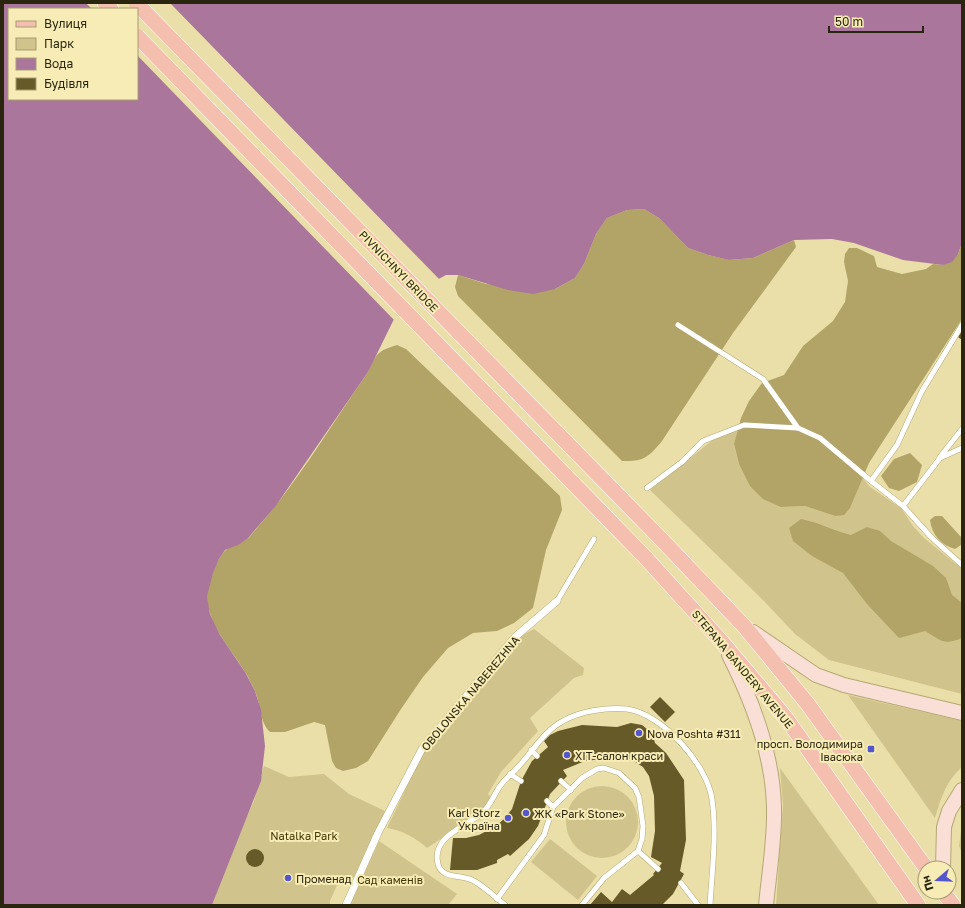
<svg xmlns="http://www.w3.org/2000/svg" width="965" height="908" font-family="'Golos Text',sans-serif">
  <rect width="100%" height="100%" fill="#ebdfa9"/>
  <g fill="#d0c38c">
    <polygon points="738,429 734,445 739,464 781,507 805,506 835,516 850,508 862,477 870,487 901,508 913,526 924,538 962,569 962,694 829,660 795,634 760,597 650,490 714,439"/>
    <path d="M534,629l50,39 -1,7 -9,3 -44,40 8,13 -37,41 -13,22 3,3 -11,16 -53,35c-12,-11 -24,-17 -40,-20l37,-77 95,-114z"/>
    <path d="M848,695l114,26v46c-16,14 -21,31 -27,51z"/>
    <polygon points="264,766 289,777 324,774 349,794 385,811 354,877 338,883 330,901 330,905 212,905 238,835 254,801"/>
    <polygon points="780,768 879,905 776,905 783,805"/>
    <circle cx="602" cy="822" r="36"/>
    <polygon points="962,823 962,853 959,846"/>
    <polygon points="550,839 597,876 578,900 531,862"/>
    <polygon points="379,841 457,894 448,905 350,905"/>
  </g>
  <g fill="#b2a466">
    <path d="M644,209l15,9 29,30 20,7 22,5 23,-2 41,-18 2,7 -63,86 -71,108c-13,16 -19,21 -40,20l-164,-165 -3,-9 3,-12 28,9 69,5 20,-11 9,-14 12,-30 11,-16 20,-8z"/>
    <polygon points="962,243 962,319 869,463 850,508 844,515 835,516 805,506 781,507 763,499 750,486 739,464 734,444 741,418 749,401 762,383 784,375 803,346 833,321 845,302 848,281 844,262 845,254 849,248 857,248 874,256 877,267 902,274 926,269 933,264 943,265 958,254"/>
    <path d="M397,345l9,4 154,147 2,14 -16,40 -13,58 -19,15 -17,8 -24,2 -25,15 -25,29 -22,32 -33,52 -12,7 -13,3 -7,-3 -4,-7 -7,-36 -11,-3 -29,10h-15c-11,-11 -9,-27 -15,-41 -2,-5 -5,-9 -7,-14 -14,-26 -39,-48 -41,-80 0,-11 10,-40 19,-47 7,-5 16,-6 23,-13 46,-50 80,-109 119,-165 8,-18 9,-21 29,-27z"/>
    <polygon points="910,453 922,465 917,482 899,491 889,488 881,476 894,459"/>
    <path d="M935,516h7l19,21v8l-6,4c-14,-4 -23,-14 -25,-29z"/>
    <path d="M801,519c17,3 33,12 50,16l16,-8 13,4 11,10 42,25 13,12 6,17 10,8v35c-19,8 -21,2 -37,-7l-26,7 -32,-34 -24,-31 -31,-17 -19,-15 -4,-13z"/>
  </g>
  <path fill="#aa769b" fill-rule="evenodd" d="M3,3h959v240l-4,11 -6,8 -9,3 -40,-5 -49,-17 -22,-4 -38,1 -41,18 -24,2 -21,-5 -20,-7 -29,-30 -15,-9 -17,1 -20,8 -11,16 -12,30 -9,14 -20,11 -22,5 -25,-4 -50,-15h-12l-24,13 -26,27 -28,57 -93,135 -28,32 -9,6 -13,5 -6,9 -6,14 -6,23 3,18 10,21 25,37 10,19 6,19 4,36 -4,35 -49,124h-209zM9,9h128v90h-128z"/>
  <polygon fill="#ebdfa9" points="86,3 170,3 440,280 423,290 395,321 137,55 137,9 92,9"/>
  <g fill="#655a28">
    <polygon points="962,331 962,340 958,337"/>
    <polygon points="660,697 675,712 665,722 650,707"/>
    <polygon points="631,723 642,725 652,733 655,743 666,753 684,780 686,840 680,871 684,874 673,894 662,905 590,905 601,892 612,902 622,889 630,895 654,875 653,874 662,863 651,857 655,831 654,796 649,776 643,767 632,760 622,756 603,752 602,759 585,761 563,770 567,776 550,794 538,826 529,839 510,856 508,854 497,860 497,863 477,870 450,870 453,838 466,838 479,835 496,826 504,819 512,809 521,781 532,761 548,747 544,741 550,735 558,731 582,725 617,727"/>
    <circle cx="255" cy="858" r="9"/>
  </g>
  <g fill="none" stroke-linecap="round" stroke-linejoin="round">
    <defs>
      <g id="service">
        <polyline points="678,325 763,379 798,428"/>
        <polyline points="940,457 962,429"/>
        <polyline points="871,481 897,445 922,391 962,325"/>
        <polyline points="647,488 682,462 703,441 744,425 798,428 820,438 871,481 903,506 932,538 962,565"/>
        <polyline points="903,506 940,458 962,448"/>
        <polyline points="557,601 594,539"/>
        <polyline points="531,750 537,756"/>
        <polyline points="510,774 521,781"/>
        <polyline points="561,781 571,790"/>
        <polyline points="547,801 553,807"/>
        <polyline points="681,883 698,905"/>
        <polyline points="497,899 544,835 553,807 582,778 597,769 604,768 619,773 635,788 639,797 643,826 642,839 638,851 658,869"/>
        <path d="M505,905c-10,-8 -20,-18 -31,-24 -11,-7 -32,-1 -36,-17 -7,-28 28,-37 44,-51 8,-7 12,-18 18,-27 6,-8 13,-13 19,-20 14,-15 25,-35 44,-45 17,-10 45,-14 64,-12 36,5 80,56 85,90 5,35 0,72 -2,106"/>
        <polyline points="582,905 604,878 638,851"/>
      </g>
      <polyline id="pedestrian" points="346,905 378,833 422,749 515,637 557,601"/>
      <g id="secondary">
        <polyline points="753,632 816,675 844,685 962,713"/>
        <path d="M729,655c24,47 44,99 45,153 1,30 -5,66 -8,97"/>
        <polyline points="943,868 944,827 949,811 962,790"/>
      </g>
      <g id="primary">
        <polyline points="105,3 111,9"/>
        <polyline points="662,540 744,626 807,703 926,868"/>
        <polyline points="645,557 722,642 786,718 918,905"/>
        <polyline points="943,892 953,905"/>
      </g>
    </defs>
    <use href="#service" stroke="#b4a874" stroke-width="6"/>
    <use href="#pedestrian" stroke="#b4a874" stroke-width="8"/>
    <use href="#secondary" stroke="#b4a874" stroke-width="16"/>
    <use href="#primary" stroke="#fff" stroke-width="16"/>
    <use href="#service" stroke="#fff" stroke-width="5"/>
    <use href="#pedestrian" stroke="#fff" stroke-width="7"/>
    <use href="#secondary" stroke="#fadfd7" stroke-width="14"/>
    <use href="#primary" stroke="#f4bfaf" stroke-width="15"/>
    <defs>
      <g id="primary-bridge">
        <polyline points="136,3 662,540"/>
        <polyline points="137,36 645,557"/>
      </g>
    </defs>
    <use href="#primary-bridge" stroke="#fff" stroke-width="16" stroke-linecap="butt"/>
    <use href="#primary-bridge" stroke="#f4bfaf" stroke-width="15"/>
  </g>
  <g fill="#5456cd" stroke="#f8ecb6" stroke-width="1.5">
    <circle cx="639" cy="733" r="4"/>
    <rect x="867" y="745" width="8" height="8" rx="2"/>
    <circle cx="567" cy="755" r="4"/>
    <circle cx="526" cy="813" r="4"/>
    <circle cx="508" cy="818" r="4"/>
    <circle cx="288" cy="878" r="4"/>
  </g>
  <g text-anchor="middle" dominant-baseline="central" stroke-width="4" stroke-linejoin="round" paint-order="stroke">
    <g font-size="11" fill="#29250f" stroke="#f8ecb6">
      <text transform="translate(399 271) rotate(46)">PIVNICHNYI BRIDGE</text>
      <text transform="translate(743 669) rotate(50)">STEPANA BANDERY AVENUE</text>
      <text transform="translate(470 693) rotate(-50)">OBOLONSKA NABEREZHNA</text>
    </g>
    <g font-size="11" fill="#29250f" stroke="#f8ecb6" text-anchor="start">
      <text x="647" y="733">Nova Poshta #311</text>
      <text x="863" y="743" text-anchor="end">просп. Володимира<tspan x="863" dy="13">Івасюка</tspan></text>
      <text x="575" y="755">ХІТ-салон краси</text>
      <text x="500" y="812" text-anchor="end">Karl Storz<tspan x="500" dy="13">Україна</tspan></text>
      <text x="534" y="813">ЖК «Park Stone»</text>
      <text x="296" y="878">Променад</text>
    </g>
    <g font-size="11" fill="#403602" stroke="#f8ecb6">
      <text x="304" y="835">Natalka Park</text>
      <text x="390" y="879">Сад каменів</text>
    </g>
  </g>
  <rect width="965" height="908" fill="none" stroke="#29250f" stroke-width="8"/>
  <rect x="8" y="8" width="130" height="92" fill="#f8ecb6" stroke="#a59c73"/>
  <rect x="16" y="21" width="20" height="6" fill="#f4bfaf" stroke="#a59c73"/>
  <text x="44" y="28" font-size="12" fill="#29250f">Вулиця</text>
  <rect x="16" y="38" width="20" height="12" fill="#d0c38c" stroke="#a59c73"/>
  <text x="44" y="48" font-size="12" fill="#29250f">Парк</text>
  <rect x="16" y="58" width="20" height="12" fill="#aa769b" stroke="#a59c73"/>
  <text x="44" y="68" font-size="12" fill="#29250f">Вода</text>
  <rect x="16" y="78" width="20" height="12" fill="#655a28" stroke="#a59c73"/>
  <text x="44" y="88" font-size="12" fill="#29250f">Будівля</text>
  <g transform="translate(937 880) rotate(251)"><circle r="19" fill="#f8ecb6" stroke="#a59c73"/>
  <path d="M0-3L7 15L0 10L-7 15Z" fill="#5456cd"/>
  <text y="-6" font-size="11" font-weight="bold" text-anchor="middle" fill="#29250f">Пн</text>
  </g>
  <path d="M829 26v6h94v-6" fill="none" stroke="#29250f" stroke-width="2"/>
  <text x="835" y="26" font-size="12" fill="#29250f" stroke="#f8ecb6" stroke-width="3" paint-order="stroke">50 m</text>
</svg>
